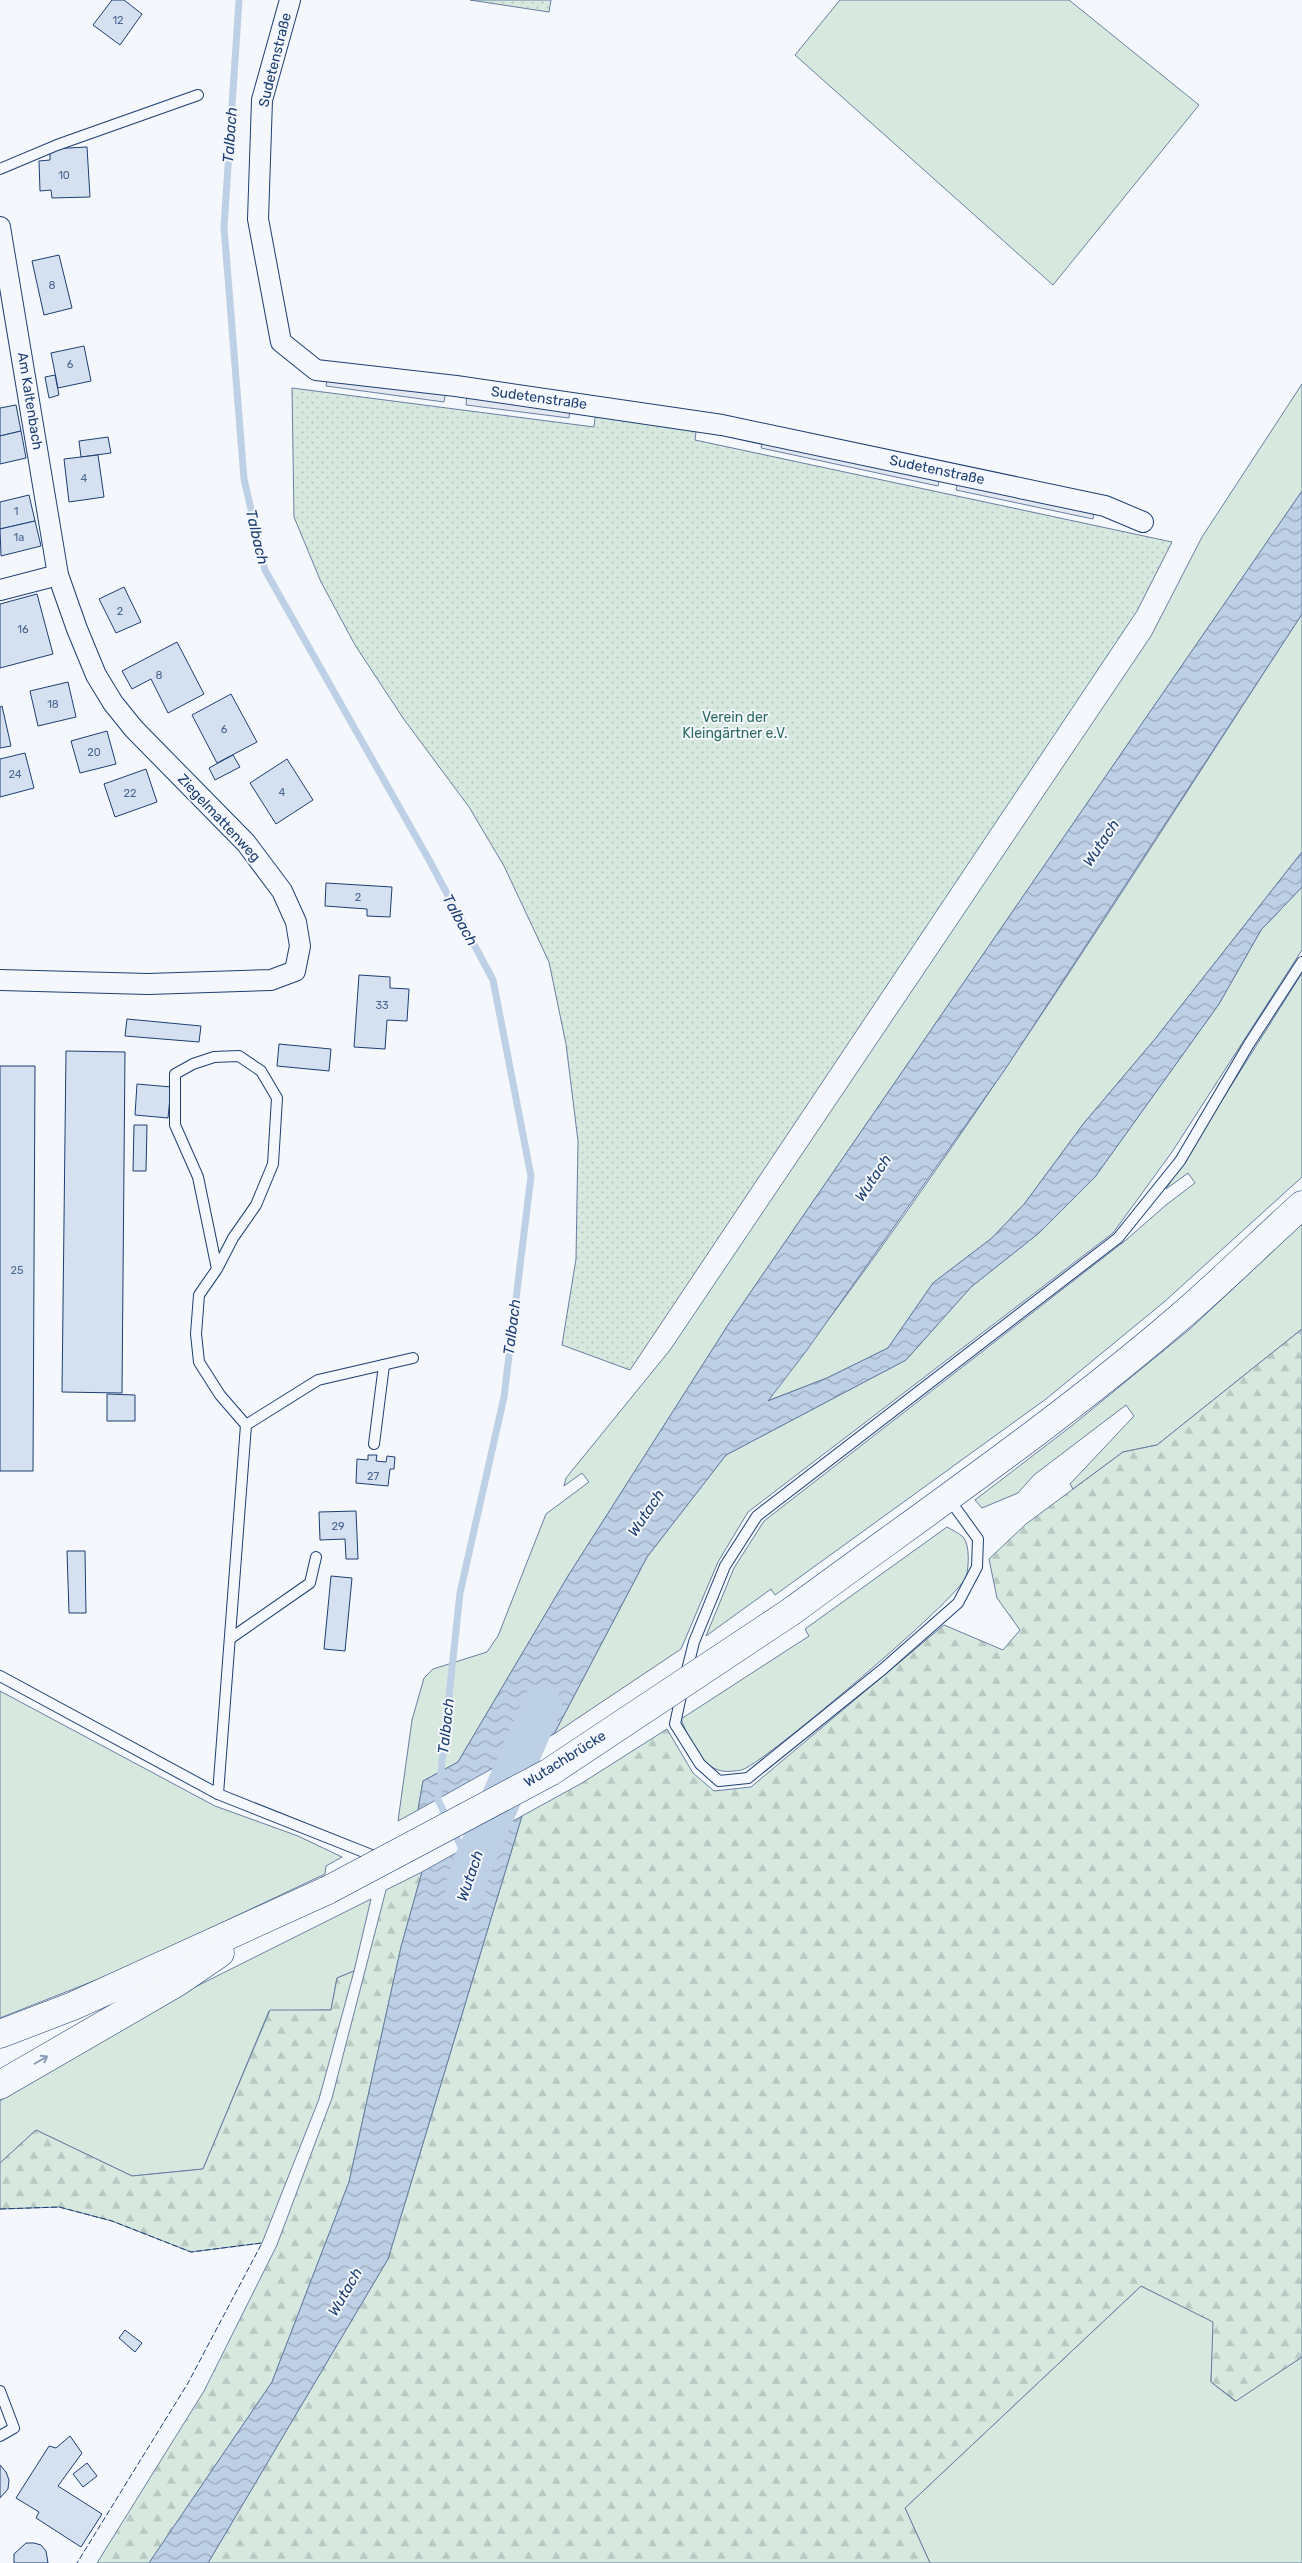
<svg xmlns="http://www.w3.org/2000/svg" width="1302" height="2563" font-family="Rubik,sans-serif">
  <defs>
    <pattern id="forest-firs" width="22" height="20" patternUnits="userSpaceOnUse" patternTransform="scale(1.25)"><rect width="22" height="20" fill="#d7e8df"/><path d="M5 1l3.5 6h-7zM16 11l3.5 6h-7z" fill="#b8c8c3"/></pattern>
    <pattern id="park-dots" width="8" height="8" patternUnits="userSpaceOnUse" patternTransform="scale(1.25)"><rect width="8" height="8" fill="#d7e8df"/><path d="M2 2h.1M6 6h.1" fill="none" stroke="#b8c8c3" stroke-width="1.8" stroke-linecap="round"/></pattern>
    <pattern id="water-waves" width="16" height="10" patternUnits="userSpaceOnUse" patternTransform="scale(1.25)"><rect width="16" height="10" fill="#bed0e5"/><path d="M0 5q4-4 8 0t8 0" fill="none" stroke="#9aaabe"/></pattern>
  </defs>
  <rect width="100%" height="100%" fill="#f4f7fb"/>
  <g fill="#d7e8df" stroke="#687fa3">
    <polygon points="840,0 1069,0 1199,105 1053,285 795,55"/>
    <polygon points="1302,384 1302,491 728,1325 568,1576 458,1762 423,1781 418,1810 398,1821 412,1720 424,1678 433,1669 487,1652 498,1636 546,1514 589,1482 582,1473 564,1486 566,1478 670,1350 1151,636 1202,537"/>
    <path d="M1302,614v238l-147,187 -71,84 -59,80 -33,35 -59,45 -45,65 -61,30 -60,23c194,-251 362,-521 535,-787z"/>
    <polygon points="1302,887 1302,950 1172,1152 1113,1233 748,1512 718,1562 681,1649 554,1734 647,1557 726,1455 906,1360 971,1287 1039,1233 1095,1177 1219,1004 1261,930"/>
    <polygon points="1302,973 1302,1177 1164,1302 1046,1399 775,1595 771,1589 706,1636 734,1568 764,1521 1126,1240 1166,1205 1195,1183 1188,1173 1166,1189"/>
    <polygon points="1302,1224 1302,1329 1157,1445 1123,1452 1073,1489 1070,1484 1134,1416 1126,1405 1034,1475 1018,1493 982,1508 975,1500 1074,1424 1190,1329"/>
    <path d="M947,1527c5,3 12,6 16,10 7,7 6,31 3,40 -8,22 -195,180 -222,192 -4,2 -17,3 -22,2 -22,-4 -34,-35 -41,-52l128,-83 -4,-7z"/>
    <polygon points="0,1691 215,1806 298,1836 342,1857 326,1866 325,1874 124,1969 0,2018"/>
    <polygon points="371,1899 354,1971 337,1978 331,2010 269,2011 203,2169 132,2176 36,2130 0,2163 0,2101 32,2079 189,1990"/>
    <polygon points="1141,2286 1214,2322 1211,2382 1235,2401 1302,2357 1302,2563 930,2563 905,2508"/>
  </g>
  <g fill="url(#forest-firs)" stroke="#687fa3">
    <polygon points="1302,1329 1302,2357 1236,2401 1211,2382 1213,2322 1141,2286 905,2508 930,2563 208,2563 388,2259 522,1816 582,1783 667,1729 693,1773 714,1791 751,1787 944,1625 1003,1650 1020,1630 997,1598 989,1559 1026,1524 1123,1452 1157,1445"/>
    <polygon points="422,1872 401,1947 349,2182 272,2382 149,2563 97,2563 204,2391 277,2245 332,2098 386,1890"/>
    <polygon points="354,1971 319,2099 262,2243 191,2252 112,2221 59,2207 0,2209 0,2163 36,2130 132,2176 203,2169 270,2010 331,2010 337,1978"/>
  </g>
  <g fill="url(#park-dots)" stroke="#687fa3">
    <polygon points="470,0 551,0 549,12"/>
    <polygon points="292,388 594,427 596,409 697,424 695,440 1172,542 1137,611 630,1370 562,1345 576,1259 578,1141 566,1044 549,962 504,866 469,807 403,718 355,645 321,582 294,517"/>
  </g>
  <g fill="#e3e8f0" stroke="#687fa3">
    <polygon points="328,376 446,391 444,402 326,386"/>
    <polygon points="467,394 570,408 569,418 466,405"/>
    <polygon points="763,440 940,478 938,486 761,448"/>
    <polygon points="958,482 1094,511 1093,519 956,490"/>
  </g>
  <g fill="url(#water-waves)" stroke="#687fa3">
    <polygon points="1302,491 1302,614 1006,1068 807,1350 768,1401 827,1378 888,1348 933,1283 992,1238 1025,1203 1084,1123 1155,1039 1302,852 1302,887 1261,930 1219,1004 1095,1177 1039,1233 971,1287 906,1360 726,1455 647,1557 554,1734 418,1810 423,1781 458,1762 568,1576 728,1325"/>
    <polygon points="522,1816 388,2259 208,2563 149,2563 272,2382 349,2182 401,1947 422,1872"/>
  </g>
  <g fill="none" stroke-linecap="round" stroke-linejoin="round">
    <g stroke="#bed0e5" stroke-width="7">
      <polyline points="239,0 224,227 244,479 265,570 428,858 493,980 531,1176 504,1397 460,1593 440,1780"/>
      <polyline points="439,1791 438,1800 448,1820"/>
      <polyline points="453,1830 467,1859"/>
    </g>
    <polyline stroke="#bed0e5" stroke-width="40" points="465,1889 471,1868 542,1705"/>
  </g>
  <g fill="#d5e0f0" stroke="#1d3f73">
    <polygon points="112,0 124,0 142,14 120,45 93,25"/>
    <polygon points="87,147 90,197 52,198 51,190 40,191 39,161 50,160 50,149"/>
    <polygon points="59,255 72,308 44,315 32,261"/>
    <polygon points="84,346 91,381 58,388 51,353"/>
    <polygon points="55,375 59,395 49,398 45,377"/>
    <polygon points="16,405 21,431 0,436 0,408"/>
    <polygon points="21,431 26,458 0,464 0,436"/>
    <polygon points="108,437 111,453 81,457 79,441"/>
    <polygon points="98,455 104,497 69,502 64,459"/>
    <polygon points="29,495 35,521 0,529 0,502"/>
    <polygon points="35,521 41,546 1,556 0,529"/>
    <polygon points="124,587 141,622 116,633 99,599"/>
    <polygon points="37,594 53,654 0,668 0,604"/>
    <polygon points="177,642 204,694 168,713 151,679 132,689 122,671"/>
    <polygon points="68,682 76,717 38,726 30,691"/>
    <polygon points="231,694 257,742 217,763 192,715"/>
    <polygon points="2,706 11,746 0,748 0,707"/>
    <polygon points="107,731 116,764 80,773 71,741"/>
    <polygon points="25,753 34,788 0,797 0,759"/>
    <polygon points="233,755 240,767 215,780 209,768"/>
    <polygon points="287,759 313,800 276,824 250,783"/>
    <polygon points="146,769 157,802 115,817 104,784"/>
    <polygon points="326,883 392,887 390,917 367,916 367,909 325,906"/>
    <polygon points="359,975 390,977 390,988 409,989 407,1021 387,1020 385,1049 354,1047"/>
    <polygon points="127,1019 201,1026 199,1042 125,1036"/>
    <polygon points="279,1044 331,1049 329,1071 277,1066"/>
    <polygon points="66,1051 125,1052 122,1393 62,1392"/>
    <polygon points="0,1066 35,1066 33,1471 0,1471"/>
    <polygon points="137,1084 171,1087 168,1118 135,1115"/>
    <polygon points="134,1125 147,1125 146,1171 133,1171"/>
    <polygon points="107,1394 135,1395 135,1421 107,1421"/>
    <polygon points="368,1455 377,1455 376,1461 386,1462 387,1456 395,1457 394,1469 390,1469 388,1486 356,1483 357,1459 368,1460"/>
    <polygon points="356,1511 358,1559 346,1559 345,1539 320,1540 319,1512"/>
    <polygon points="67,1551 85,1551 86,1613 69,1613"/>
    <polygon points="331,1576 352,1578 345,1651 324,1649"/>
    <polygon points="125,2330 142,2343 135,2352 119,2338"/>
    <polygon points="70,2436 82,2453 58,2486 102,2514 81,2547 36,2518 39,2512 16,2498 49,2446 56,2448"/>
    <polygon points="87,2463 97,2476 83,2487 73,2474"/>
    <polygon points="0,2465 6,2472 9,2480 8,2489 0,2498"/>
    <polygon points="26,2543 34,2543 41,2545 46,2551 48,2563 14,2563 14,2554"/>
  </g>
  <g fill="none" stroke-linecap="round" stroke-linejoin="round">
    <defs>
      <g id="lane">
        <polyline points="0,169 57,145 198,95"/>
        <polyline points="217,1269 198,1177 175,1125 175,1074 193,1064 214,1057 239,1056 261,1071 277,1098 273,1164 256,1205 233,1238 217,1269 199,1295 196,1334 199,1362 220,1395 246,1425"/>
        <polyline points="374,1444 384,1365"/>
        <polyline points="231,1638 310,1583 316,1557"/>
        <polyline points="686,1674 694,1642 725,1566 757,1516 1118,1238 1180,1161 1249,1044 1302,962"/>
        <polyline points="0,1676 218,1794 379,1858"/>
        <polyline points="682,1691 675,1724 700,1764 719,1781 748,1778 883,1669 958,1603 977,1567 978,1539 949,1499"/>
        <polyline points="218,1794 246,1425 318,1380 413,1358"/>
        <polyline points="0,2391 14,2428 0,2436"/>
      </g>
      <g id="street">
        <polyline points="290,0 262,100 258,219 281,342 316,370 456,386 722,425 1105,506 1143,522"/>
        <polyline points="0,227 58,575 77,629 96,675 113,703 134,729 246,843 282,891 296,922 300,946 295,971 271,980 148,984 0,980"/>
        <polyline points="0,590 58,575"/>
      </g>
      <g id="highway">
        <path d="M792,1611c130,-96 265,-188 388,-294 42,-36 81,-75 122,-112"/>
        <polyline points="0,2034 73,2006 328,1890"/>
        <polyline points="0,2085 176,1983 220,1953"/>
      </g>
    </defs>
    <use href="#lane" stroke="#1d3f73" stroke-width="12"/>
    <use href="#street" stroke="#1d3f73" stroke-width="22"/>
    <use href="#highway" stroke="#1d3f73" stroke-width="29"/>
    <use href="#lane" stroke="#f4f7fb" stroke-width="10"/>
    <use href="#street" stroke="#f4f7fb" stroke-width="20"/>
    <use href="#highway" stroke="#f4f7fb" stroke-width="28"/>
    <defs>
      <polyline id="highway-bridge" points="328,1890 550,1772 792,1611"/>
    </defs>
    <use href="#highway-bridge" stroke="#1d3f73" stroke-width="29" stroke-linecap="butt"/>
    <use href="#highway-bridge" stroke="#f4f7fb" stroke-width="28"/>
    <polyline stroke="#1d3f73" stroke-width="1" stroke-dasharray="6 2.5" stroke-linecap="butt" points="0,2209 59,2207 112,2221 191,2252 262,2243 188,2383 77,2563"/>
  </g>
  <defs><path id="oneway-shaft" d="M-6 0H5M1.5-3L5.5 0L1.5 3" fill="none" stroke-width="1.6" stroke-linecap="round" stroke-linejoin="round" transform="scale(1.25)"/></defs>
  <use stroke="#889bb7" href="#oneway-shaft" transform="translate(41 2060) rotate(-30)"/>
  <g text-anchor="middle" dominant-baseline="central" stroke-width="4" stroke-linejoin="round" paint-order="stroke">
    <g font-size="11" fill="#4b6792">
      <text x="118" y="20">12</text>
      <text x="64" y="175">10</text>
      <text x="52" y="285">8</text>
      <text x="70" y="364">6</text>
      <text x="84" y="478">4</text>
      <text x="16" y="511">1</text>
      <text x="19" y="537">1a</text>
      <text x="120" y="611">2</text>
      <text x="23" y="629">16</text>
      <text x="159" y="675">8</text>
      <text x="53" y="704">18</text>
      <text x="224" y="729">6</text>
      <text x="94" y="752">20</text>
      <text x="15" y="774">24</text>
      <text x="282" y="792">4</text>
      <text x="130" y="793">22</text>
      <text x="358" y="897">2</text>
      <text x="382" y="1005">33</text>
      <text x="17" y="1270">25</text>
      <text x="373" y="1476">27</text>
      <text x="338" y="1526">29</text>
    </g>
    <g font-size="14" fill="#1d3f73" stroke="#f4f7fb">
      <text transform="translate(275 60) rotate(-76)">Sudetenstraße</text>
      <text transform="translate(539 398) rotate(8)">Sudetenstraße</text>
      <text transform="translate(30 401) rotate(81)">Am Kaltenbach</text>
      <text transform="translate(937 470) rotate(12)">Sudetenstraße</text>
      <text transform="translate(219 818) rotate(47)">Ziegelmattenweg</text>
      <text transform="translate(565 1759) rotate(-32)">Wutachbrücke</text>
    </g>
    <g font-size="14" fill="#2c6c60" stroke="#f4f7fb">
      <text x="735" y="717">Verein der<tspan x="735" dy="16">Kleingärtner e.V.</tspan></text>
    </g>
    <g font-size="15" font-style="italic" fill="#1d3f73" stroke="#f4f7fb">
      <text transform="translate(230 135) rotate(-86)">Talbach</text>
      <text transform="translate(257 537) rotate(77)">Talbach</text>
      <text transform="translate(1101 843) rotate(-56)">Wutach</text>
      <text transform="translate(460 920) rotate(61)">Talbach</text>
      <text transform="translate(873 1178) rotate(-56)">Wutach</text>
      <text transform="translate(512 1327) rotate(-83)">Talbach</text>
      <text transform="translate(646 1513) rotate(-56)">Wutach</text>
      <text transform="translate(446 1726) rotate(-84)">Talbach</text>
      <text transform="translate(470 1876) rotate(-71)">Wutach</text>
      <text transform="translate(345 2292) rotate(-60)">Wutach</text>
    </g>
  </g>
</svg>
